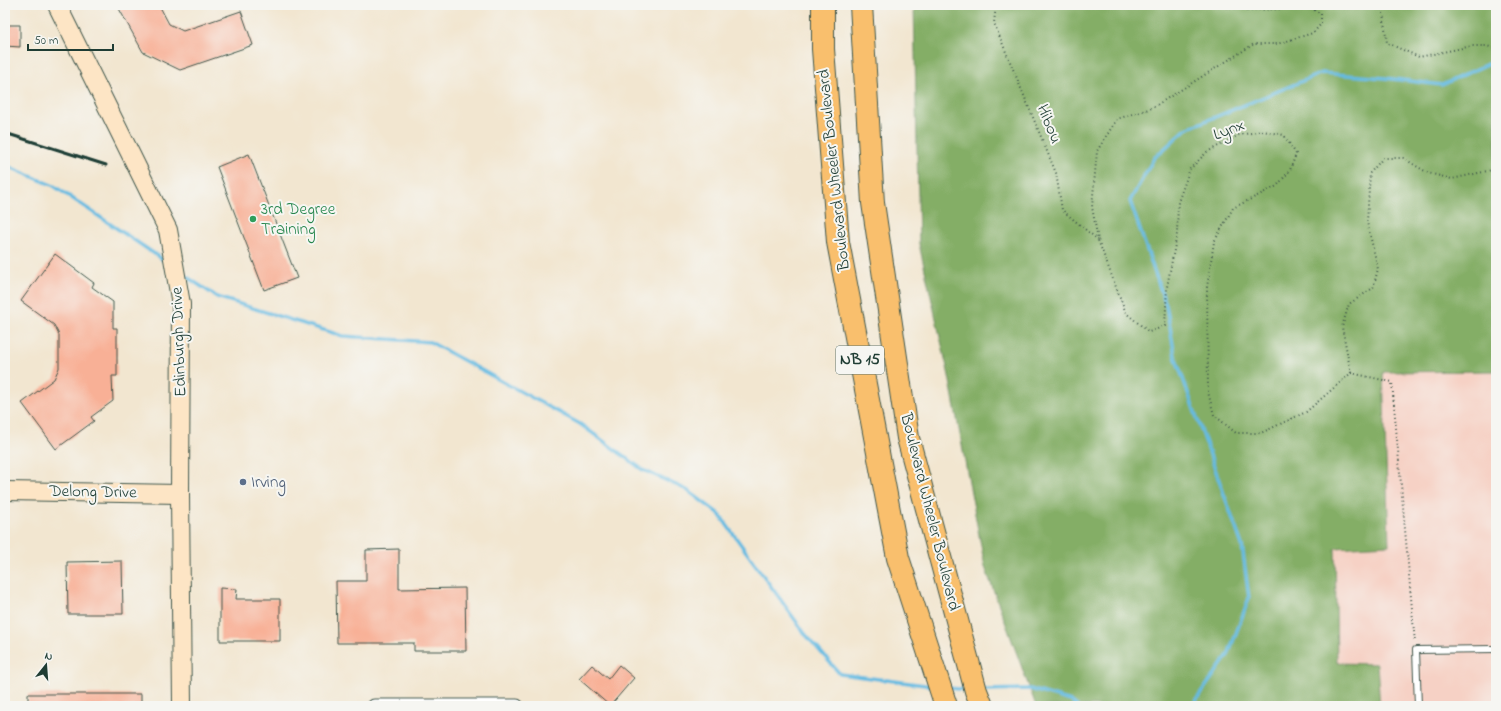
<svg xmlns="http://www.w3.org/2000/svg" width="1501" height="711" font-family="'Indie Flower',sans-serif">
  <rect width="100%" height="100%" fill="#f6f6f2"/>
  <filter id="ink" filterUnits="userSpaceOnUse"><feTurbulence type="fractalNoise" baseFrequency=".025" numOctaves="2"/><feDisplacementMap in="SourceGraphic" scale="8" xChannelSelector="R" yChannelSelector="G"/><feConvolveMatrix kernelMatrix="1 2 1 2 8 2 1 2 1" color-interpolation-filters="sRGB"/></filter>
  <filter id="wash" filterUnits="userSpaceOnUse"><feTurbulence type="fractalNoise" baseFrequency=".012" numOctaves="4" result="noise"/><feDisplacementMap in="SourceGraphic" scale="16" xChannelSelector="R" yChannelSelector="G"/><feGaussianBlur stdDeviation="0.9" result="paint"/><feColorMatrix in="noise" values="0 0 0 0 0 0 0 0 0 0 0 0 0 0 0 0 0 1.4 0 .05"/><feComposite in="paint" operator="in"/></filter>
  <g filter="url(#wash)">
    <rect width="100%" height="100%" fill="#f2e6d0"/>
    <polygon fill="#f6d1c5" points="1306,340 1496,343 1496,706 1318,706"/>
    <polygon fill="#84ae66" stroke="#52764d" points="914,5 1496,5 1496,371 1383,372 1389,545 1335,548 1337,663 1377,664 1380,706 1036,706 985,567 949,376 919,244"/>
    <g fill="none" stroke-linecap="round" stroke-linejoin="round">
      <g stroke="#65bbe2" stroke-width="3.5">
        <polyline points="5,165 54,186 168,263"/>
        <polyline points="181,273 217,297 343,336 430,342 580,424 643,470 687,490 719,514 806,635 840,674 933,686"/>
        <polyline points="949,688 968,690"/>
        <polyline points="985,690 1030,689 1071,701 1077,706"/>
        <polyline points="1192,706 1228,655 1249,598 1242,545 1175,356 1166,305 1130,201 1154,158 1186,129 1322,73 1385,78 1442,85 1496,60"/>
      </g>
    </g>
    <g id="blocks">
      <g fill="#f8b096">
        <polygon points="117,5 159,5 169,24 183,31 241,11 253,45 180,70 143,52"/>
        <polygon points="5,25 20,25 20,47 5,46"/>
        <polygon points="249,154 297,278 264,290 217,167"/>
        <polygon points="55,254 94,283 92,287 113,302 113,328 117,328 117,376 112,376 113,401 91,417 94,421 56,449 22,403 54,379 59,368 59,335 54,325 21,301"/>
        <polygon points="399,549 399,589 465,588 466,651 414,651 414,643 337,643 336,581 366,581 366,550"/>
        <polygon points="122,561 123,614 68,614 67,562"/>
        <polygon points="220,588 237,589 236,599 280,599 280,641 220,641"/>
        <polygon points="592,665 608,679 619,665 634,678 610,706 579,679"/>
        <rect x="28" y="694" width="113" height="12"/>
      </g>
    </g>
  </g>
  <g filter="url(#ink)">
    <use href="#blocks" fill-opacity="0" stroke="#3f564b" stroke-width="1"/>
    <g fill="none" stroke-linecap="round" stroke-linejoin="round">
      <defs>
        <polyline id="lane" points="1418,706 1416,650 1496,649"/>
        <polyline id="street" points="374,706 517,706"/>
        <g id="secondary">
          <polyline points="57,5 168,230 181,304 180,494 182,706"/>
          <polyline points="5,491 180,494"/>
        </g>
        <g id="highway">
          <polyline points="823,5 823,49 838,242 898,558 946,706"/>
          <polyline points="861,5 873,203 908,438 976,691 982,706"/>
        </g>
      </defs>
      <use href="#lane" stroke="#3f564b" stroke-width="8"/>
      <use href="#street" stroke="#3f564b" stroke-width="15"/>
      <use href="#secondary" stroke="#3f564b" stroke-width="20"/>
      <use href="#highway" stroke="#3f564b" stroke-width="24"/>
      <g stroke="#3f564b" stroke-width="2" stroke-dasharray="1 3" stroke-linecap="butt">
        <polyline points="996,5 994,23 1056,173 1062,210 1098,240"/>
        <polyline points="1207,5 1250,10 1311,8 1321,14 1321,24 1313,33 1277,44 1254,44 1152,108 1117,119 1097,151 1092,207 1098,240 1126,313 1149,332 1165,326 1167,287 1177,234 1178,202 1190,169 1207,152 1239,135 1263,131 1284,135 1296,154 1290,170 1277,186 1233,208 1214,242 1207,287 1208,392 1214,415 1236,433 1261,433 1306,412 1351,373 1342,327 1349,304 1373,288 1378,269 1367,222 1370,173 1383,158 1403,158 1428,173 1452,179 1496,169"/>
        <polyline points="1382,5 1387,43 1419,57 1472,46 1487,46 1496,49"/>
        <polyline points="1351,373 1392,382 1415,643"/>
      </g>
      <use href="#lane" stroke="#fff" stroke-width="6"/>
      <use href="#street" stroke="#fff" stroke-width="13"/>
      <use href="#secondary" stroke="#fde5c5" stroke-width="18"/>
      <use href="#highway" stroke="#f9bf6d" stroke-width="22"/>
      <polyline stroke="#1f3d34" stroke-width="3" points="5,133 106,165"/>
    </g>
  </g>
  <circle fill="#2e9e5b" stroke="#f6f6f2" stroke-width="1.5" cx="253" cy="219" r="4"/>
  <circle fill="#5c6f8a" stroke="#f6f6f2" stroke-width="1.5" cx="243" cy="482" r="4"/>
  <g text-anchor="middle" dominant-baseline="central" stroke-width="4" stroke-linejoin="round" paint-order="stroke">
    <rect fill="#f6f6f2" stroke="#60746d" stroke-width="1" x="836" y="346" width="48" height="28" rx="3"/>
    <g font-size="16" font-weight="bold" fill="#1f3d34">
      <text x="860" y="360">NB 15</text>
    </g>
    <g font-size="17" fill="#1f3d34" stroke="#f6f6f2">
      <text transform="translate(1049 124) rotate(68)">Hibou</text>
      <text transform="translate(1229 130) rotate(-21)">Lynx</text>
      <text transform="translate(834 170) rotate(-96)">Boulevard Wheeler Boulevard</text>
      <text transform="translate(179 342) rotate(-92)">Edinburgh Drive</text>
      <text transform="translate(93 492) rotate(1)">Delong Drive</text>
      <text transform="translate(930 512) rotate(76)">Boulevard Wheeler Boulevard</text>
    </g>
    <g font-size="17" fill="#27864d" stroke="#f6f6f2" text-anchor="start">
      <text x="261" y="209">3rd Degree<tspan x="261" dy="20">Training</tspan></text>
    </g>
    <g font-size="17" fill="#4e5e75" stroke="#f6f6f2" text-anchor="start">
      <text x="251" y="482">Irving</text>
    </g>
  </g>
  <rect width="1501" height="711" fill="none" stroke="#f6f6f2" stroke-width="20"/>
  <g transform="translate(46 665) rotate(17)" stroke="#f6f6f2" stroke-width="3" paint-order="stroke">
  <path d="M0-3L7 15L0 10L-7 15Z" fill="#1f3d34"/>
  <text y="-6" font-size="11" font-weight="bold" text-anchor="middle" fill="#1f3d34">N</text>
  </g>
  <path d="M28 44v6h85v-6" fill="none" stroke="#1f3d34" stroke-width="2"/>
  <text x="34" y="44" font-size="12" fill="#1f3d34" stroke="#f6f6f2" stroke-width="3" paint-order="stroke">50 m</text>
</svg>
